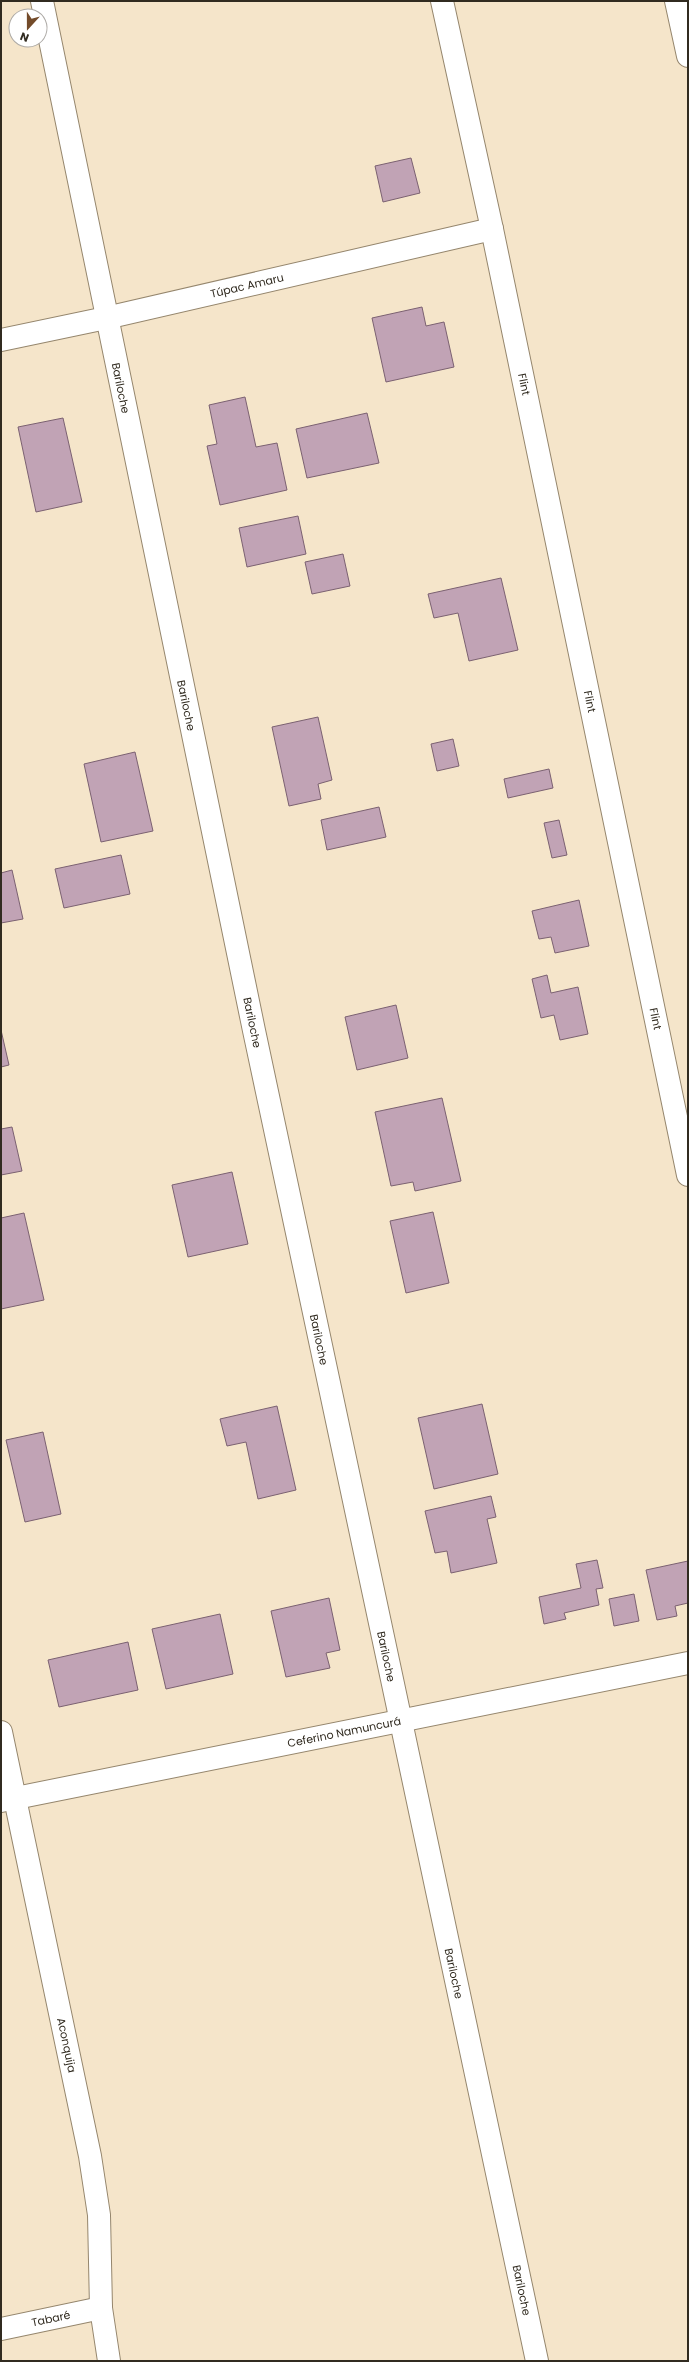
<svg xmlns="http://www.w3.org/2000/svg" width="689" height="2362" font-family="Poppins,sans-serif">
  <rect width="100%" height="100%" fill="#f5e5ca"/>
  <g fill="#c1a3b5" stroke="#7b6171">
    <polygon points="411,158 420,193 383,202 375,166"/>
    <polygon points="422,307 426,326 444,322 454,367 386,382 372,318"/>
    <polygon points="245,397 256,447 277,443 287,490 220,505 207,446 217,444 209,405"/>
    <polygon points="367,413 379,463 307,478 296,429"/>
    <polygon points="63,418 82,502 36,512 18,427"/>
    <polygon points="298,516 306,554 247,567 239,528"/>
    <polygon points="343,554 350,586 312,594 305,562"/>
    <polygon points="501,578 518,650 469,661 458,613 434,618 428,594"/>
    <polygon points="318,717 332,780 318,784 321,799 289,806 272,727"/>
    <polygon points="453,739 459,766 437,771 431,744"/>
    <polygon points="135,752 153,831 101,842 84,764"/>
    <polygon points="549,769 553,788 508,798 504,779"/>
    <polygon points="379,807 386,837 327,850 321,820"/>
    <polygon points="559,820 567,855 552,858 544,823"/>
    <polygon points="121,855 130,894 64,908 55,869"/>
    <polygon points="12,870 23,919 1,923 1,873"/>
    <polygon points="579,900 589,946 555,953 551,937 539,939 532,911"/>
    <polygon points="547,975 551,993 578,987 588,1034 560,1040 554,1015 541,1018 532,979"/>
    <polygon points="396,1005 408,1058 357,1070 345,1017"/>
    <polygon points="1,1030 9,1065 1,1067"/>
    <polygon points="442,1098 461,1181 415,1191 413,1182 391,1186 375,1112"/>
    <polygon points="12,1127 22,1171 1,1175 1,1129"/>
    <polygon points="232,1172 248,1244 188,1257 172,1185"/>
    <polygon points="433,1212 449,1283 406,1293 390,1221"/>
    <polygon points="24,1213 44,1300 1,1309 1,1218"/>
    <polygon points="482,1404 498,1474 434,1489 418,1418"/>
    <polygon points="277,1406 296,1490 258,1499 246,1442 227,1446 220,1419"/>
    <polygon points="43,1432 61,1514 25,1522 6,1440"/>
    <polygon points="491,1496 496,1517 487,1519 497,1563 451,1573 447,1551 435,1553 425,1511"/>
    <polygon points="597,1560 603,1588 596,1589 599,1605 564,1613 566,1619 544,1624 539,1597 581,1588 576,1564"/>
    <polygon points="688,1561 688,1603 675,1606 677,1616 657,1620 646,1570"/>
    <polygon points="634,1594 639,1621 614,1626 609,1599"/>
    <polygon points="329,1598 340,1650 326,1653 330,1668 286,1677 271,1611"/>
    <polygon points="220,1614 233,1674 166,1689 152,1629"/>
    <polygon points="128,1642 138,1690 59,1707 48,1660"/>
  </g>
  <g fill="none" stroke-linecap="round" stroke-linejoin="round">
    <defs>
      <g id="minor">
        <path id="s1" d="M42,1c159,788 326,1574 495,2360"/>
        <path id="s2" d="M442,1l50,228 196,946"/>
        <polyline points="676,1 688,56"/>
        <path id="s3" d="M1,340l105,-22 386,-89"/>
        <path id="s4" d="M1,1732l89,424 9,59 2,93 8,53"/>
        <path id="s5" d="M1,1801l687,-138"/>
        <path id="s6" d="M1,2329l100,-21"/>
      </g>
    </defs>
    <use href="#minor" stroke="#95866d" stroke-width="24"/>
    <use href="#minor" stroke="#fff" stroke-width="22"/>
  </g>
  <g text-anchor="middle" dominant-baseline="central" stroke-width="4" stroke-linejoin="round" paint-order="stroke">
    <g font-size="11" fill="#312b20" stroke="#fff">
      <text stroke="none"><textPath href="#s3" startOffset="252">Túpac Amaru</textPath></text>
      <text stroke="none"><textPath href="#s2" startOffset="392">Flint</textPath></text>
      <text stroke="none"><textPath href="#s1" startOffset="395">Bariloche</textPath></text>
      <text stroke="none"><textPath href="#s2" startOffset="716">Flint</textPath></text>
      <text stroke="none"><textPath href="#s1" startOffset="719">Bariloche</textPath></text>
      <text stroke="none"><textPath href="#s2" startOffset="1040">Flint</textPath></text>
      <text stroke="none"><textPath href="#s1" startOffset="1043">Bariloche</textPath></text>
      <text stroke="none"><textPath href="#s1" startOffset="1367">Bariloche</textPath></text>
      <text stroke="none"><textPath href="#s1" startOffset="1691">Bariloche</textPath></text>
      <text stroke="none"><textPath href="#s5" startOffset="350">Ceferino Namuncurá</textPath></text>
      <text stroke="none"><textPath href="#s1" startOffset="2015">Bariloche</textPath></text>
      <text stroke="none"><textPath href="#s4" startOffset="320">Aconquija</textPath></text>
      <text stroke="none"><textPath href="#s1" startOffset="2339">Bariloche</textPath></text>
      <text stroke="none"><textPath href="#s6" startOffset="51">Tabaré</textPath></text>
    </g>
  </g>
  <rect width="689" height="2362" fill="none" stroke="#312b20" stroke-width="4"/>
  <g transform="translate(28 28) rotate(201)"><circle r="19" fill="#ffffff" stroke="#adaaa6"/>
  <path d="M0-3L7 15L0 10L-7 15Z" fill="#734b2a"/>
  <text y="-6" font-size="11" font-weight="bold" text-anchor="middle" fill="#312b20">N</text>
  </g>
</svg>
